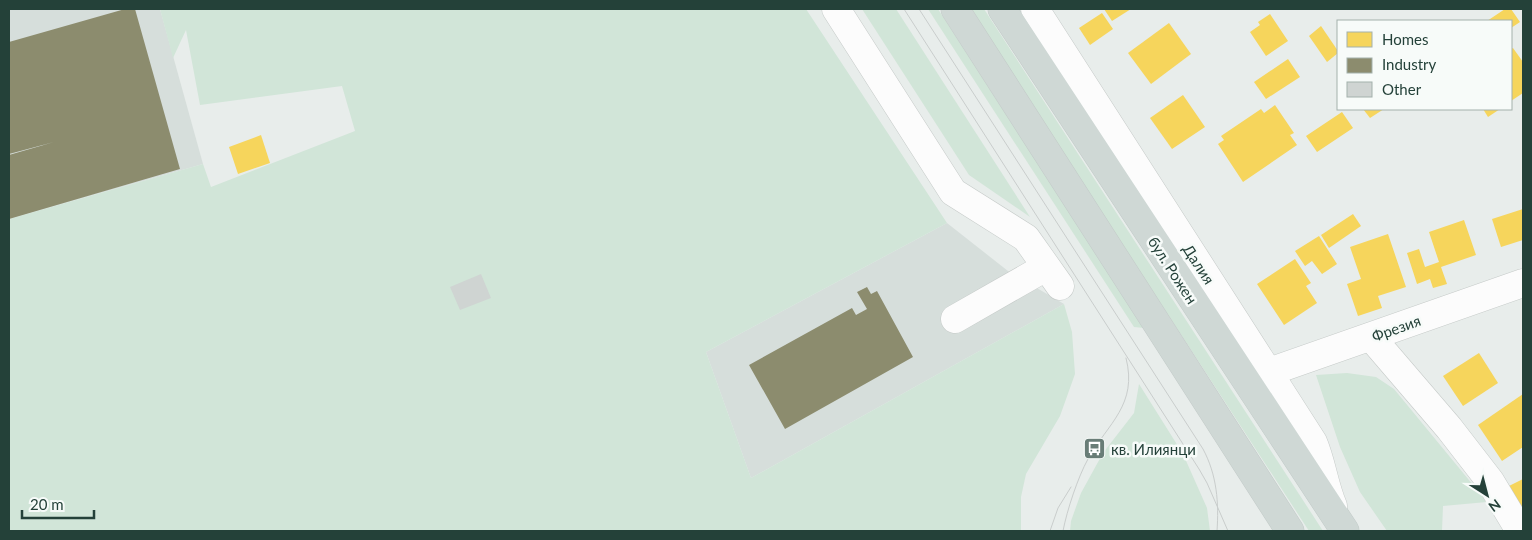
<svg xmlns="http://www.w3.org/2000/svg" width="1532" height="540" font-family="Lato,sans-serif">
  <rect width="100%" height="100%" fill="#e8edeb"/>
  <g fill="#d6dedb">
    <polygon points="9,9 160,9 203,164 9,219"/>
    <polygon points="947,223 1008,271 1064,304 751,478 706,352"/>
  </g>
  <g fill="#d1e5d8">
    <polygon points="160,9 806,9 947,223 706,352 751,478 1064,304 1072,332 1075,374 1060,416 1026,474 1021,497 1021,531 9,531 9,219 203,164 211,187 355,131 342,86 200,105 186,30 173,58"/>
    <polygon points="862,9 896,9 1030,217 969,175"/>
    <polygon points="928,9 938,9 1144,328 1134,327"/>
    <polygon points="969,9 984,9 1323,531 1309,531"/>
    <polygon points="1347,373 1376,377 1394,389 1487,502 1443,506 1442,531 1387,531 1360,492 1340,447 1316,375"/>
    <polygon points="1139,384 1183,454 1207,508 1210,531 1070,531 1071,521 1081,493 1103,453 1134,413"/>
  </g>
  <g fill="#f6d55c">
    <polygon points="1104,9 1131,9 1112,21"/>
    <polygon points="1505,9 1511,9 1520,22 1511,28 1511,21 1487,21"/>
    <polygon points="1102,13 1113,29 1090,45 1079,28"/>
    <polygon points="1270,14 1288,41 1266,56 1250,32 1260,25 1258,22"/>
    <polygon points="1169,23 1191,54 1151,84 1128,53"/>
    <polygon points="1321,26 1338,51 1338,53 1327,62 1309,36"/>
    <polygon points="1513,48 1523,62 1523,93 1511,101 1511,49"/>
    <polygon points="1288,59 1300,77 1266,99 1254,82"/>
    <polygon points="1183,95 1205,127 1172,149 1150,118"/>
    <polygon points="1275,105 1294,133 1290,135 1297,145 1243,182 1218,144 1224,140 1221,136 1261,109 1264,113"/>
    <polygon points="1363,109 1384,109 1370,118"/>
    <polygon points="1483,109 1500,109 1488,117"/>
    <polygon points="1342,112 1353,128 1317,152 1306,136"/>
    <polygon points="261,135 270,163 238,174 229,147"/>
    <polygon points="1523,209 1523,240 1501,247 1492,219"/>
    <polygon points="1353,214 1361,226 1329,248 1321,235"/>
    <polygon points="1464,220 1476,255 1441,267 1447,284 1433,288 1430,279 1417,284 1407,253 1419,249 1425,267 1439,262 1429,232"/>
    <polygon points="1388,234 1406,287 1378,296 1382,308 1358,316 1347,284 1361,279 1350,247"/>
    <polygon points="1319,236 1337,264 1322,274 1312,261 1305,266 1295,251"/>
    <polygon points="1295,259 1311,283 1306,286 1317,303 1284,325 1257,284"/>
    <polygon points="1479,353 1498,383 1463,406 1443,376"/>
    <polygon points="1523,394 1523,447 1502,461 1478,425"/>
    <polygon points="1523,479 1523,514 1509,486"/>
  </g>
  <g fill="#8c8c6e">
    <polygon points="125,9 135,9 180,169 9,219 9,155 54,142 9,154 9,42"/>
    <polygon points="867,287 871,294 877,291 913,357 785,429 749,365 852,308 856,315 867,309 857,292"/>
  </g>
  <polygon fill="#cfd4d2" points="481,274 491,298 460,310 450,287"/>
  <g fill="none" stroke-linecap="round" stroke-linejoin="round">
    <defs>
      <g id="minor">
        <polyline points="836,9 953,192 1026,238 1060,286"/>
        <path d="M1035,9l278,433c9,21 11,43 20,64"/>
        <polyline points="955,319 1046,267"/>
        <polyline points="1371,337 1449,428 1490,481 1520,531"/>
        <polyline points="1269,372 1523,283"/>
      </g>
      <g id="major">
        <polyline points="955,9 1290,531"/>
        <polyline points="1002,9 1345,531"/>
      </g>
    </defs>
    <use href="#minor" stroke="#c5cac8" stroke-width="29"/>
    <use href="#major" stroke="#c3cbc9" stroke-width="29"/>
    <use href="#minor" stroke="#fcfcfc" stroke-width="28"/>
    <use href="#major" stroke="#cfd8d5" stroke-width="28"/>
    <g stroke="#c9cdcc" stroke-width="1">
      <polyline points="904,9 1199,469 1207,483 1228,531"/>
      <path d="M919,9l284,440c14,26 16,54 14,82"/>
      <polyline points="1050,531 1058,508 1071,487"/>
      <path d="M1063,531c4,-21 15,-54 25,-72 20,-36 50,-54 38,-101"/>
    </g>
  </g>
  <defs>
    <symbol id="bus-square" viewBox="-11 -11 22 22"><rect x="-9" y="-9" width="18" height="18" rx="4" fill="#697d77" stroke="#f7fbf9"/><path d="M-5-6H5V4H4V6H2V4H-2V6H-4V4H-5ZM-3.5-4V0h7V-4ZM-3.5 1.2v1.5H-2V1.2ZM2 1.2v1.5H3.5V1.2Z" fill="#fff"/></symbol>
  </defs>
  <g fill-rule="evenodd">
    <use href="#bus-square" x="1082" y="436" width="25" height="25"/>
  </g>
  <g text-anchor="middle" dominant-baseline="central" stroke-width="5" stroke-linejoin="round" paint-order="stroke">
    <g font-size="15" fill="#244139" stroke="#f7fbf9">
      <text transform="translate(1199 264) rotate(57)">Далия</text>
      <text transform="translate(1173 270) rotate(57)">бул. Рожен</text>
      <text transform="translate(1396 328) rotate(-20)">Фрезия</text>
    </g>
    <g font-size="15" fill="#244139" stroke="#f7fbf9" text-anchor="start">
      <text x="1111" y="449">кв. Илиянци</text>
    </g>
  </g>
  <rect width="1532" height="540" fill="none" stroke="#244139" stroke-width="20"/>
  <rect x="1337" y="20" width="175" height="90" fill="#f7fbf9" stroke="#a3b1ac"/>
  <rect x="1347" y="32" width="25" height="15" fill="#f6d55c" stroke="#a3b1ac"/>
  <text x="1382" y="45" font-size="15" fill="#244139">Homes</text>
  <rect x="1347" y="58" width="25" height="15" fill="#8c8c6e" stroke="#a3b1ac"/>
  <text x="1382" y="70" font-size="15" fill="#244139">Industry</text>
  <rect x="1347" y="82" width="25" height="15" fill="#cfd4d2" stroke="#a3b1ac"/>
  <text x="1382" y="95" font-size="15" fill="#244139">Other</text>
  <g transform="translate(1487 495) rotate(144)" stroke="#f7fbf9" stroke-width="4" paint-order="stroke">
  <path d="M0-4L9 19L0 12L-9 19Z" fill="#244139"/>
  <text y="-8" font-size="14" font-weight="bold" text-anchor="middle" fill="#244139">N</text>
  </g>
  <path d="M22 510v8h72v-8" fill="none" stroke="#244139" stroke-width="2.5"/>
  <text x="30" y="510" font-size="15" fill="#244139" stroke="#f7fbf9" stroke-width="4" paint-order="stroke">20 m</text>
</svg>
